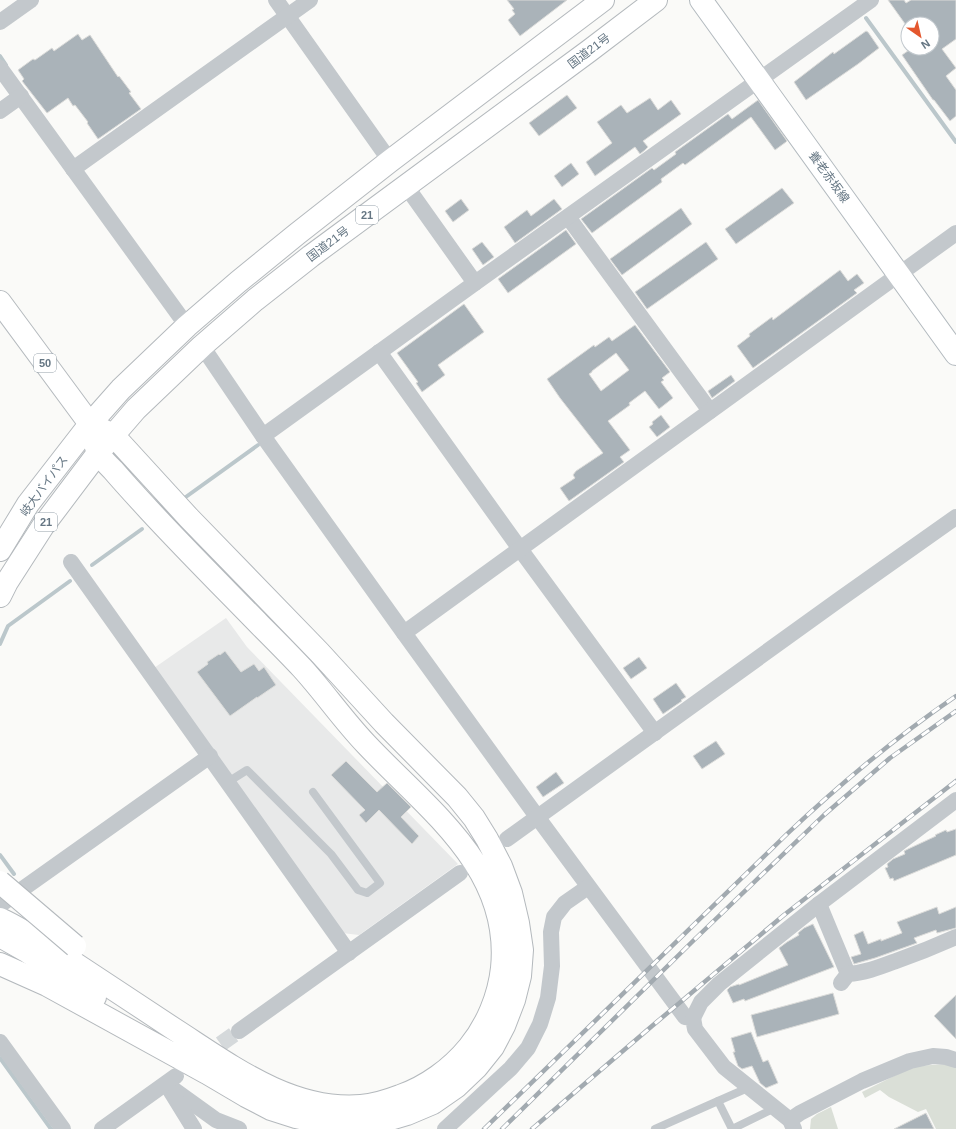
<svg xmlns="http://www.w3.org/2000/svg" width="956" height="1129" font-family="Helvetica,'Noto Sans JP',sans-serif">
  <rect width="100%" height="100%" fill="#fafaf8"/>
  <polygon fill="#e8e9e9" points="226,618 247,647 458,864 359,935 342,933 154,668"/>
  <g fill="#dadfd7">
    <polygon points="949,1064 956,1067 956,1129 936,1129 926,1109 918,1112 889,1097 880,1090 865,1098 862,1092 914,1066"/>
    <polygon points="831,1107 838,1129 810,1129 811,1119 817,1114"/>
  </g>
  <g fill="none" stroke-linecap="round" stroke-linejoin="round">
    <g stroke="#bbc7cb" stroke-width="4">
      <polyline points="866,18 956,142"/>
      <polyline points="0,56 6,65"/>
      <polyline points="183,499 258,445"/>
      <polyline points="92,565 142,529"/>
      <polyline points="0,644 8,626 70,581"/>
      <polyline points="0,855 14,874"/>
      <polyline points="0,1058 51,1129"/>
    </g>
  </g>
  <g fill="#aab3b9" stroke="#dcdcda" fill-rule="evenodd">
    <polygon points="507,0 567,0 520,36 508,20 515,14 512,10 514,9"/>
    <polygon points="888,0 904,0 906,3 911,0 956,0 956,39 942,49 956,68 946,76 956,90 956,116 950,121 934,100 933,100 902,55 912,48 932,48 932,24 908,24 908,28"/>
    <polygon points="866,31 868,32 879,48 858,64 806,100 794,82 833,52 834,54"/>
    <polygon points="78,34 82,40 90,35 118,77 119,76 131,92 129,93 141,109 98,139 87,123 88,122 75,105 73,106 68,98 47,113 22,81 24,79 18,70 33,59 35,60 52,48 54,51"/>
    <polygon points="567,95 577,108 539,136 529,123"/>
    <polygon points="650,98 658,110 671,100 681,114 643,141 648,147 645,150 640,154 635,147 595,176 586,162 612,143 597,122 621,105 627,113"/>
    <polygon points="758,100 787,141 786,142 775,150 751,117 685,165 683,163 661,179 662,182 592,233 581,219 652,168 654,170 676,154 675,152 728,114 732,119"/>
    <polygon points="571,163 579,174 562,187 554,176"/>
    <polygon points="782,188 794,203 736,244 725,229"/>
    <polygon points="461,199 469,210 453,222 445,211"/>
    <polygon points="554,199 562,209 515,243 504,227 527,210 531,216"/>
    <polygon points="681,208 692,224 622,275 610,259"/>
    <polygon points="566,230 576,244 508,293 498,279"/>
    <polygon points="482,242 494,257 483,265 472,249"/>
    <polygon points="706,242 718,259 647,309 635,292"/>
    <polygon points="840,270 848,281 857,274 864,283 854,290 857,293 753,368 737,346 750,336 749,334 772,317 773,320"/>
    <polygon points="464,304 484,332 438,365 445,375 422,392 416,383 418,382 397,353"/>
    <path d="M635,325l35,47 -8,6 2,2 -3,2 12,16 -14,11 -14,-18 -16,12 1,2 -22,16 22,29 -10,7 4,5 -55,39 -9,-13 15,-10 -2,-3 3,-4 27,-18 -43,-55 -13,-19 47,-34 1,2 14,-10 3,4zM616,353l13,17 -28,21 -12,-17 3,-2v-1z"/>
    <polygon points="731,375 735,381 712,398 708,391"/>
    <polygon points="661,415 670,427 657,437 649,427 653,424 652,422"/>
    <polygon points="225,651 241,672 254,664 259,671 264,667 276,685 257,698 257,697 230,716 197,672 208,664 207,662 219,654 220,655"/>
    <polygon points="639,657 647,668 631,679 623,668"/>
    <polygon points="676,683 686,697 681,700 682,701 663,714 653,699"/>
    <polygon points="716,741 725,754 702,769 693,756"/>
    <polygon points="346,761 377,792 387,783 411,807 401,817 419,836 412,844 379,810 366,823 359,815 365,810 331,775"/>
    <polygon points="556,772 564,783 543,797 536,787"/>
    <polygon points="956,829 956,855 894,881 893,878 890,879 885,868 888,867 887,864 893,859 905,854 904,851 908,849 936,836 935,835 946,830 947,832"/>
    <polygon points="937,907 939,914 956,907 956,928 937,933 936,930 914,938 917,943 875,958 854,964 851,957 861,954 854,935 863,931 868,944 881,939 881,941 902,933 897,922"/>
    <polygon points="813,924 834,967 745,1001 744,999 733,1003 727,990 730,987 739,984 739,985 788,965 779,948 787,942 799,935 798,933 804,928"/>
    <polygon points="833,993 839,1014 757,1037 751,1015"/>
    <polygon points="956,995 956,1039 934,1016"/>
    <polygon points="751,1032 763,1062 768,1060 778,1083 766,1088 760,1083 752,1066 742,1069 738,1066 733,1052 735,1052 731,1038"/>
    <polygon points="926,1113 934,1129 894,1129"/>
  </g>
  <g fill="none" stroke-linecap="round" stroke-linejoin="round">
    <polyline stroke="#d5d9db" stroke-width="16" stroke-dasharray="16 8" stroke-linecap="butt" points="201,1058 239,1031"/>
    <defs>
      <polyline id="secondary" points="701,0 956,354"/>
      <polyline id="primary" points="0,302 90,424"/>
      <g id="highway">
        <polyline points="0,550 28,504 90,424 121,389 187,326 238,282 297,234 390,161 603,0"/>
        <polyline points="0,596 7,582 43,526 98,453 136,409 202,346 255,300 311,256 589,51 656,0"/>
        <path d="M0,919c26,12 50,29 74,44 33,22 67,44 100,66 56,36 117,83 187,77 13,-1 26,-5 39,-10 26,-9 51,-27 69,-49 18,-22 30,-51 33,-79 10,-100 -75,-159 -136,-224 -23,-24 -42,-52 -64,-76 -14,-15 -28,-29 -42,-43 -37,-38 -75,-76 -111,-115 -12,-13 -24,-26 -36,-40 -4,-4 -9,-9 -13,-14 -6,-9 -7,-22 -10,-32l23,11 76,83 130,134 65,71 73,74 17,21 13,21 14,27 10,27 7,30 4,27 -2,26 -6,24 -10,26 -11,21 -16,20 -21,20 -23,16 -26,11 -27,8 -28,2 -29,-1 -27,-6 -25,-8 -25,-13 -39,-23 -160,-88 -47,-21"/>
        <polyline points="0,936 28,952 95,997"/>
      </g>
    </defs>
    <use href="#secondary" stroke="#b3babf" stroke-width="24"/>
    <use href="#primary" stroke="#b5babe" stroke-width="24"/>
    <use href="#highway" stroke="#b4b9bd" stroke-width="24"/>
    <g stroke="#c3c8cc" stroke-width="8">
      <polyline points="228,782 247,770 331,854 358,890 367,893 380,883 313,792"/>
      <polyline points="750,1087 718,1101 732,1129 775,1108"/>
      <polyline points="655,1129 718,1101"/>
    </g>
    <g stroke="#c3c8cc" stroke-width="16">
      <polyline points="276,0 390,161"/>
      <polyline points="0,22 31,0"/>
      <polyline points="0,68 187,326"/>
      <polyline points="0,111 21,96"/>
      <polyline points="73,169 310,0"/>
      <polyline points="406,186 475,283"/>
      <polyline points="568,217 710,411"/>
      <polyline points="202,346 263,436 404,633 538,818 685,1017 693,1018 695,1029 724,1067 790,1120 794,1129"/>
      <polyline points="379,352 520,549 655,733"/>
      <polyline points="263,436 475,283 871,0"/>
      <polyline points="71,562 349,953"/>
      <polyline points="404,633 956,233"/>
      <polyline points="507,839 840,599 956,517"/>
      <polyline points="819,904 848,974"/>
      <polyline points="0,905 210,756"/>
      <path d="M841,983l7,-9c17,-1 32,-7 48,-13 20,-7 40,-15 60,-24"/>
      <polyline points="693,1018 701,1002 719,984 819,904 956,800"/>
      <polyline points="239,1031 460,873"/>
      <polyline points="0,1042 63,1129"/>
      <polyline points="166,1084 216,1120 239,1129"/>
      <polyline points="170,1090 194,1129"/>
      <polyline points="790,1120 800,1113 862,1081 910,1061 933,1056 946,1057 956,1060"/>
      <polyline points="102,1129 176,1076"/>
      <polyline points="445,1129 511,1068 528,1048 540,1024 548,998 552,966 551,932 554,917 565,903 588,887"/>
    </g>
    <use href="#secondary" stroke="#fff" stroke-width="22"/>
    <use href="#primary" stroke="#fff" stroke-width="22"/>
    <use href="#highway" stroke="#fff" stroke-width="22"/>
    <defs>
      <g id="rail">
        <path d="M484,1129l303,-295c53,-50 109,-97 169,-138"/>
        <polyline points="502,1129 694,940 824,815 890,758 956,711"/>
        <polyline points="532,1129 652,1026 784,915 956,781"/>
      </g>
    </defs>
    <use href="#rail" stroke="#a2aab0" stroke-width="4.5"/>
    <use href="#rail" stroke="#fff" stroke-width="3" stroke-dasharray="9" stroke-linecap="butt"/>
    <defs>
      <polyline id="highway-bridge" points="0,882 75,946"/>
    </defs>
    <use href="#highway-bridge" stroke="#b4b9bd" stroke-width="24" stroke-linecap="butt"/>
    <use href="#highway-bridge" stroke="#fff" stroke-width="22"/>
  </g>
  <g text-anchor="middle" dominant-baseline="central" stroke-width="4" stroke-linejoin="round" paint-order="stroke">
    <g fill="#fff" stroke="#939fa8" stroke-width="1">
      <rect x="356" y="206" width="22" height="18" rx="3"/>
      <rect x="34" y="354" width="22" height="18" rx="3"/>
      <rect x="35" y="513" width="22" height="18" rx="3"/>
    </g>
    <g font-size="11" font-weight="bold" fill="#657683">
      <text x="367" y="215">21</text>
      <text x="45" y="363">50</text>
      <text x="46" y="522">21</text>
    </g>
    <g font-size="12" fill="#657683" stroke="#fff">
      <text transform="translate(589 51) rotate(-37)">国道21号</text>
      <text transform="translate(829 177) rotate(54)">養老赤坂線</text>
      <text transform="translate(328 244) rotate(-37)">国道21号</text>
      <text transform="translate(44 486) rotate(-54)">岐大バイパス</text>
    </g>
  </g>
  <g transform="translate(920 36) rotate(146)"><circle r="19" fill="#ffffff" stroke="#c1c8cd"/>
  <path d="M0-3L7 15L0 10L-7 15Z" fill="#e4572e"/>
  <text y="-6" font-size="11" font-weight="bold" text-anchor="middle" fill="#657683">N</text>
  </g>
</svg>
